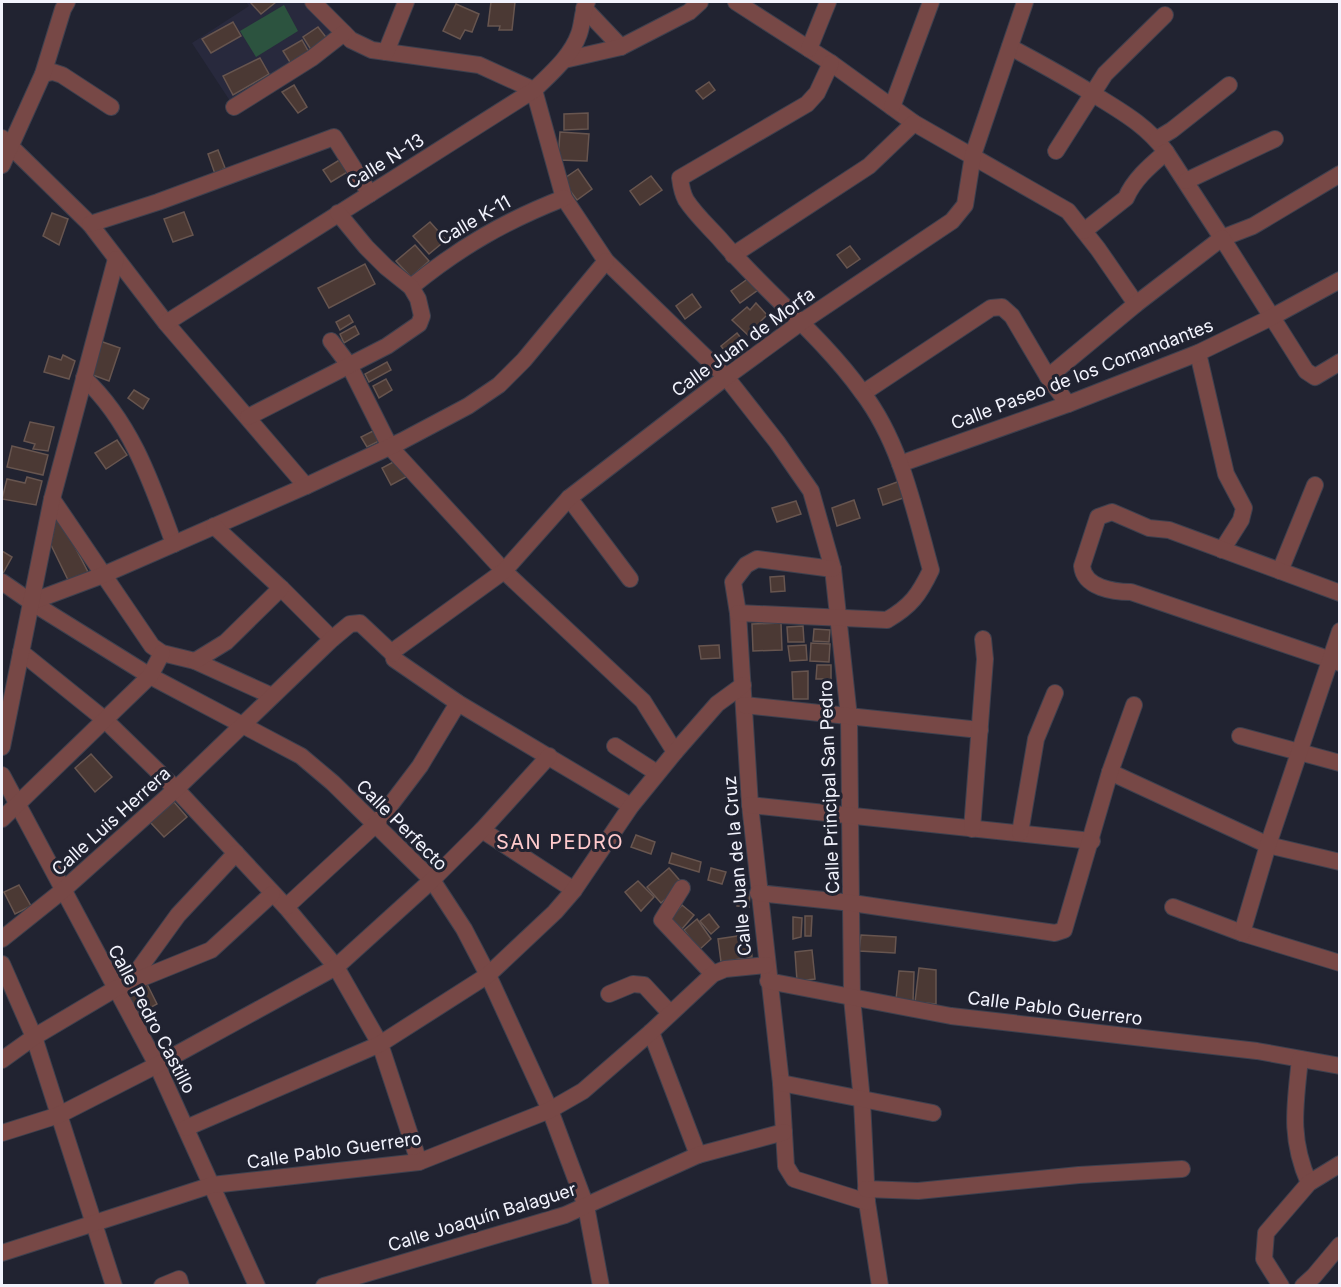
<svg xmlns="http://www.w3.org/2000/svg" width="1341" height="1287" font-family="Inter,sans-serif">
  <rect width="100%" height="100%" fill="#212331"/>
  <polygon fill="#28293d" points="246,2 313,2 344,33 234,107 192,43 249,6"/>
  <polygon fill="#2c533f" points="284,5 298,31 256,57 240,31"/>
  <g fill="#4b3934" stroke="#67554f" stroke-width="1.5">
    <polygon points="250,2 276,2 261,14"/>
    <polygon points="491,2 515,2 512,30 499,30 500,26 488,26"/>
    <polygon points="456,4 479,14 472,32 465,30 460,39 443,31"/>
    <polygon points="233,22 241,36 211,53 202,39"/>
    <polygon points="318,27 329,41 313,53 303,37"/>
    <polygon points="302,40 311,56 293,67 283,51"/>
    <polygon points="260,58 269,74 233,95 223,76"/>
    <polygon points="709,82 715,90 703,99 696,91"/>
    <polygon points="294,85 307,107 298,113 282,92"/>
    <polygon points="588,113 588,129 564,130 564,114"/>
    <polygon points="560,132 589,134 587,161 558,160"/>
    <polygon points="218,150 225,168 215,174 208,154"/>
    <polygon points="341,159 349,171 331,182 323,170"/>
    <polygon points="578,169 592,189 577,200 562,180"/>
    <polygon points="651,176 662,190 640,205 630,191"/>
    <polygon points="184,212 193,235 173,242 164,219"/>
    <polygon points="52,213 68,219 59,245 43,236"/>
    <polygon points="430,222 446,240 429,254 413,236"/>
    <polygon points="415,245 429,261 411,277 396,261"/>
    <polygon points="850,246 860,259 847,268 837,255"/>
    <polygon points="365,264 375,284 329,308 318,288"/>
    <polygon points="749,278 758,290 740,303 731,291"/>
    <polygon points="692,294 701,307 685,319 676,306"/>
    <polygon points="756,303 767,315 761,321 765,326 750,337 732,320 747,307 750,310"/>
    <polygon points="349,315 353,322 340,330 336,322"/>
    <polygon points="355,326 359,334 344,343 340,334"/>
    <polygon points="737,333 748,347 731,359 721,346"/>
    <polygon points="100,341 120,348 109,381 90,374"/>
    <polygon points="63,355 75,361 69,379 44,372 49,356 61,360"/>
    <polygon points="387,362 391,370 369,382 365,374"/>
    <polygon points="386,379 392,390 379,398 373,386"/>
    <polygon points="134,390 149,399 143,409 128,398"/>
    <polygon points="30,422 54,427 48,451 33,449 35,444 24,441"/>
    <polygon points="375,430 381,440 367,447 361,437"/>
    <polygon points="117,440 127,455 106,469 95,453"/>
    <polygon points="12,446 48,455 43,475 7,467"/>
    <polygon points="397,460 406,477 391,485 382,468"/>
    <polygon points="27,477 42,481 36,505 2,499 7,479 25,483"/>
    <polygon points="900,481 906,497 883,505 878,489"/>
    <polygon points="854,500 860,518 837,526 832,508"/>
    <polygon points="796,501 801,514 777,522 772,508"/>
    <polygon points="59,516 88,572 69,582 49,541 53,518"/>
    <polygon points="2,551 12,557 2,575"/>
    <polygon points="784,576 785,591 771,592 770,577"/>
    <polygon points="781,623 782,650 753,651 752,624"/>
    <polygon points="803,626 804,642 788,642 787,627"/>
    <polygon points="814,629 830,630 829,642 813,641"/>
    <polygon points="811,643 830,644 829,662 810,661"/>
    <polygon points="719,645 720,658 701,659 699,646"/>
    <polygon points="806,645 807,660 790,661 788,646"/>
    <polygon points="817,665 831,665 831,679 816,679"/>
    <polygon points="808,671 808,699 793,699 792,672"/>
    <polygon points="91,754 112,777 95,792 75,768"/>
    <polygon points="174,802 187,817 164,837 150,822"/>
    <polygon points="636,835 655,842 651,854 631,847"/>
    <polygon points="672,853 701,862 699,872 669,863"/>
    <polygon points="669,868 683,884 661,903 647,887"/>
    <polygon points="711,868 726,872 722,884 708,880"/>
    <polygon points="638,881 654,897 641,911 625,892"/>
    <polygon points="19,885 31,906 15,914 4,892"/>
    <polygon points="738,893 750,894 749,907 737,906"/>
    <polygon points="682,905 694,915 682,929 670,919"/>
    <polygon points="709,914 719,927 711,934 700,921"/>
    <polygon points="805,916 812,916 811,936 805,936"/>
    <polygon points="793,917 802,918 801,937 793,939"/>
    <polygon points="697,919 711,939 699,950 684,930"/>
    <polygon points="750,934 752,957 721,962 718,939"/>
    <polygon points="861,935 896,937 895,953 859,951"/>
    <polygon points="812,950 815,979 797,981 795,952"/>
    <polygon points="919,968 936,970 936,1004 915,1002"/>
    <polygon points="899,971 914,972 913,1001 896,999"/>
    <polygon points="147,984 157,1004 137,1015 127,993"/>
  </g>
  <g fill="none" stroke-linecap="round" stroke-linejoin="round">
    <defs>
      <g id="minor">
        <polyline points="313,2 351,40 372,50 479,65 534,90 564,198 606,261 726,377 777,442 811,491 833,569 849,717 852,998 862,1101 867,1202 880,1286"/>
        <polyline points="736,2 831,63 914,123 1068,211 1098,249 1136,304"/>
        <polyline points="584,8 621,47"/>
        <path d="M1010,47c30,16 59,32 88,50 26,16 50,30 68,55l56,86 31,-12 87,-52"/>
        <polyline points="809,49 828,2"/>
        <polyline points="386,52 406,2"/>
        <polyline points="564,60 621,47 689,12 700,2"/>
        <polyline points="43,74 53,72 62,75 111,107"/>
        <polyline points="234,107 312,58 344,33"/>
        <polyline points="892,107 931,2"/>
        <polyline points="2,138 90,224 166,323 306,486"/>
        <polyline points="1157,139 1172,130 1229,85"/>
        <polyline points="1056,151 1105,74 1165,15"/>
        <polyline points="2,165 43,74 63,9 67,2"/>
        <polyline points="1186,181 1275,139"/>
        <polyline points="90,224 158,202 334,137 370,194"/>
        <path d="M1084,231l42,-33c8,-19 25,-33 40,-46"/>
        <polyline points="733,255 869,166 914,123"/>
        <path d="M411,287c49,-40 94,-66 153,-89"/>
        <path d="M166,323l368,-233c16,-16 37,-33 45,-56 4,-11 3,-22 8,-32"/>
        <polyline points="331,341 349,365 390,447 504,571 643,701 675,752"/>
        <polyline points="1198,353 1226,474 1244,508 1241,520 1222,550"/>
        <polyline points="1048,377 1136,304 1222,238 1306,371 1315,377 1340,362"/>
        <path d="M84,378c48,45 68,106 90,166"/>
        <polyline points="863,393 991,308 1002,307 1012,316 1048,377 1068,404"/>
        <polyline points="248,417 387,346 419,324 422,316 418,299 411,287 386,267 366,247 338,213"/>
        <polyline points="900,464 1068,404 1198,353 1272,317 1340,280"/>
        <polyline points="569,498 630,579"/>
        <polyline points="52,499 152,646 162,653 195,661 272,696"/>
        <polyline points="833,569 757,559 746,565 733,582 738,613 750,805 781,1083 786,1166 794,1179 867,1202"/>
        <polyline points="1280,571 1315,485"/>
        <polyline points="2,582 31,602 150,676 301,756 333,783 432,880 464,929 488,975 550,1110 586,1206 601,1286"/>
        <polyline points="281,588 332,639"/>
        <path d="M1340,593l-171,-63 -20,-2 -37,-16 -14,5 -16,49c2,22 32,26 49,26l209,71"/>
        <polyline points="31,602 103,575 306,486 402,441 468,406 499,385 524,360 606,261"/>
        <path d="M738,613l149,7c24,-14 32,-25 44,-50 -17,-61 -30,-127 -69,-178 -41,-57 -98,-101 -143,-154 -11,-12 -24,-24 -33,-38 -4,-7 -5,-14 -6,-22l127,-74 10,-11 14,-30"/>
        <polyline points="21,652 104,719 176,789 286,907 336,967 380,1044 419,1162"/>
        <polyline points="195,661 226,642 281,588 214,526"/>
        <polyline points="744,705 980,730"/>
        <polyline points="1240,736 1340,763"/>
        <polyline points="615,746 657,773"/>
        <polyline points="2,747 52,499 116,259"/>
        <polyline points="1110,772 1268,845 1340,862"/>
        <polyline points="2,775 157,1065 257,1286"/>
        <polyline points="750,805 1092,841"/>
        <polyline points="631,806 458,703 394,659 393,654 396,649 504,571 569,498 726,377 800,323 952,221 965,205 973,155 1025,2"/>
        <polyline points="2,819 150,676 162,653"/>
        <polyline points="972,829 985,659 983,639"/>
        <polyline points="482,830 574,890"/>
        <polyline points="1020,833 1036,739 1055,693"/>
        <polyline points="682,888 662,920 713,974"/>
        <polyline points="758,893 852,903 1055,933 1064,930 1110,772 1134,705"/>
        <polyline points="286,907 376,824 420,766 458,703"/>
        <polyline points="1173,907 1242,933 1340,963"/>
        <polyline points="1242,933 1268,845 1340,631"/>
        <polyline points="2,939 62,891 176,789 332,639 350,624 360,623 393,654"/>
        <polyline points="2,964 34,1037 114,1286"/>
        <polyline points="768,981 951,1016 1257,1051 1340,1066"/>
        <polyline points="128,984 178,915 236,853"/>
        <polyline points="609,994 633,984 644,985 670,1013"/>
        <polyline points="651,1032 698,1155"/>
        <path d="M1300,1059c-5,47 -11,79 9,124"/>
        <polyline points="2,1060 34,1037 115,989 211,950 272,894"/>
        <polyline points="781,1083 933,1113"/>
        <polyline points="186,1128 380,1044 488,975 555,912 574,890 631,806 675,752 717,704 743,685"/>
        <polyline points="2,1133 59,1115 157,1065 336,967 432,880 482,830 549,756"/>
        <polyline points="866,1189 918,1191 1079,1175 1182,1169"/>
        <polyline points="2,1253 212,1185 419,1162 550,1110 583,1091 651,1032 713,974 725,969 766,965"/>
        <polyline points="162,1286 179,1279 181,1286"/>
        <polyline points="324,1286 565,1215 698,1155 784,1132"/>
        <polyline points="1281,1286 1264,1259 1266,1233 1309,1183 1340,1164"/>
        <polyline points="1303,1286 1314,1276 1340,1245"/>
      </g>
    </defs>
    <use href="#minor" stroke="#3e404e" stroke-width="18"/>
    <use href="#minor" stroke="#774846" stroke-width="16"/>
  </g>
  <g text-anchor="middle" dominant-baseline="central" stroke-width="6" stroke-linejoin="round" paint-order="stroke">
    <g font-size="18" fill="#f2f3fd" stroke="#212331">
      <text transform="translate(385 161) rotate(-32)">Calle N-13</text>
      <text transform="translate(474 220) rotate(-30)">Calle K-11</text>
      <text transform="translate(743 342) rotate(-36)">Calle Juan de Morfa</text>
      <text transform="translate(1082 374) rotate(-21)">Calle Paseo de los Comandantes</text>
      <text transform="translate(829 787) rotate(-92)">Calle Principal San Pedro</text>
      <text transform="translate(111 821) rotate(-42)">Calle Luis Herrera</text>
      <text transform="translate(402 825) rotate(45)">Calle Perfecto</text>
      <text transform="translate(737 866) rotate(-95)">Calle Juan de la Cruz</text>
      <text transform="translate(1055 1008) rotate(7)">Calle Pablo Guerrero</text>
      <text transform="translate(152 1019) rotate(62)">Calle Pedro Castillo</text>
      <text transform="translate(334 1150) rotate(-8)">Calle Pablo Guerrero</text>
      <text transform="translate(482 1217) rotate(-17)">Calle Joaquín Balaguer</text>
    </g>
    <g font-size="20" letter-spacing="1.5" fill="#ffcacc" stroke="#212331">
      <text x="560" y="842">SAN PEDRO</text>
    </g>
  </g>
  <rect width="1341" height="1287" fill="none" stroke="#f2f3fd" stroke-width="6"/>
</svg>
